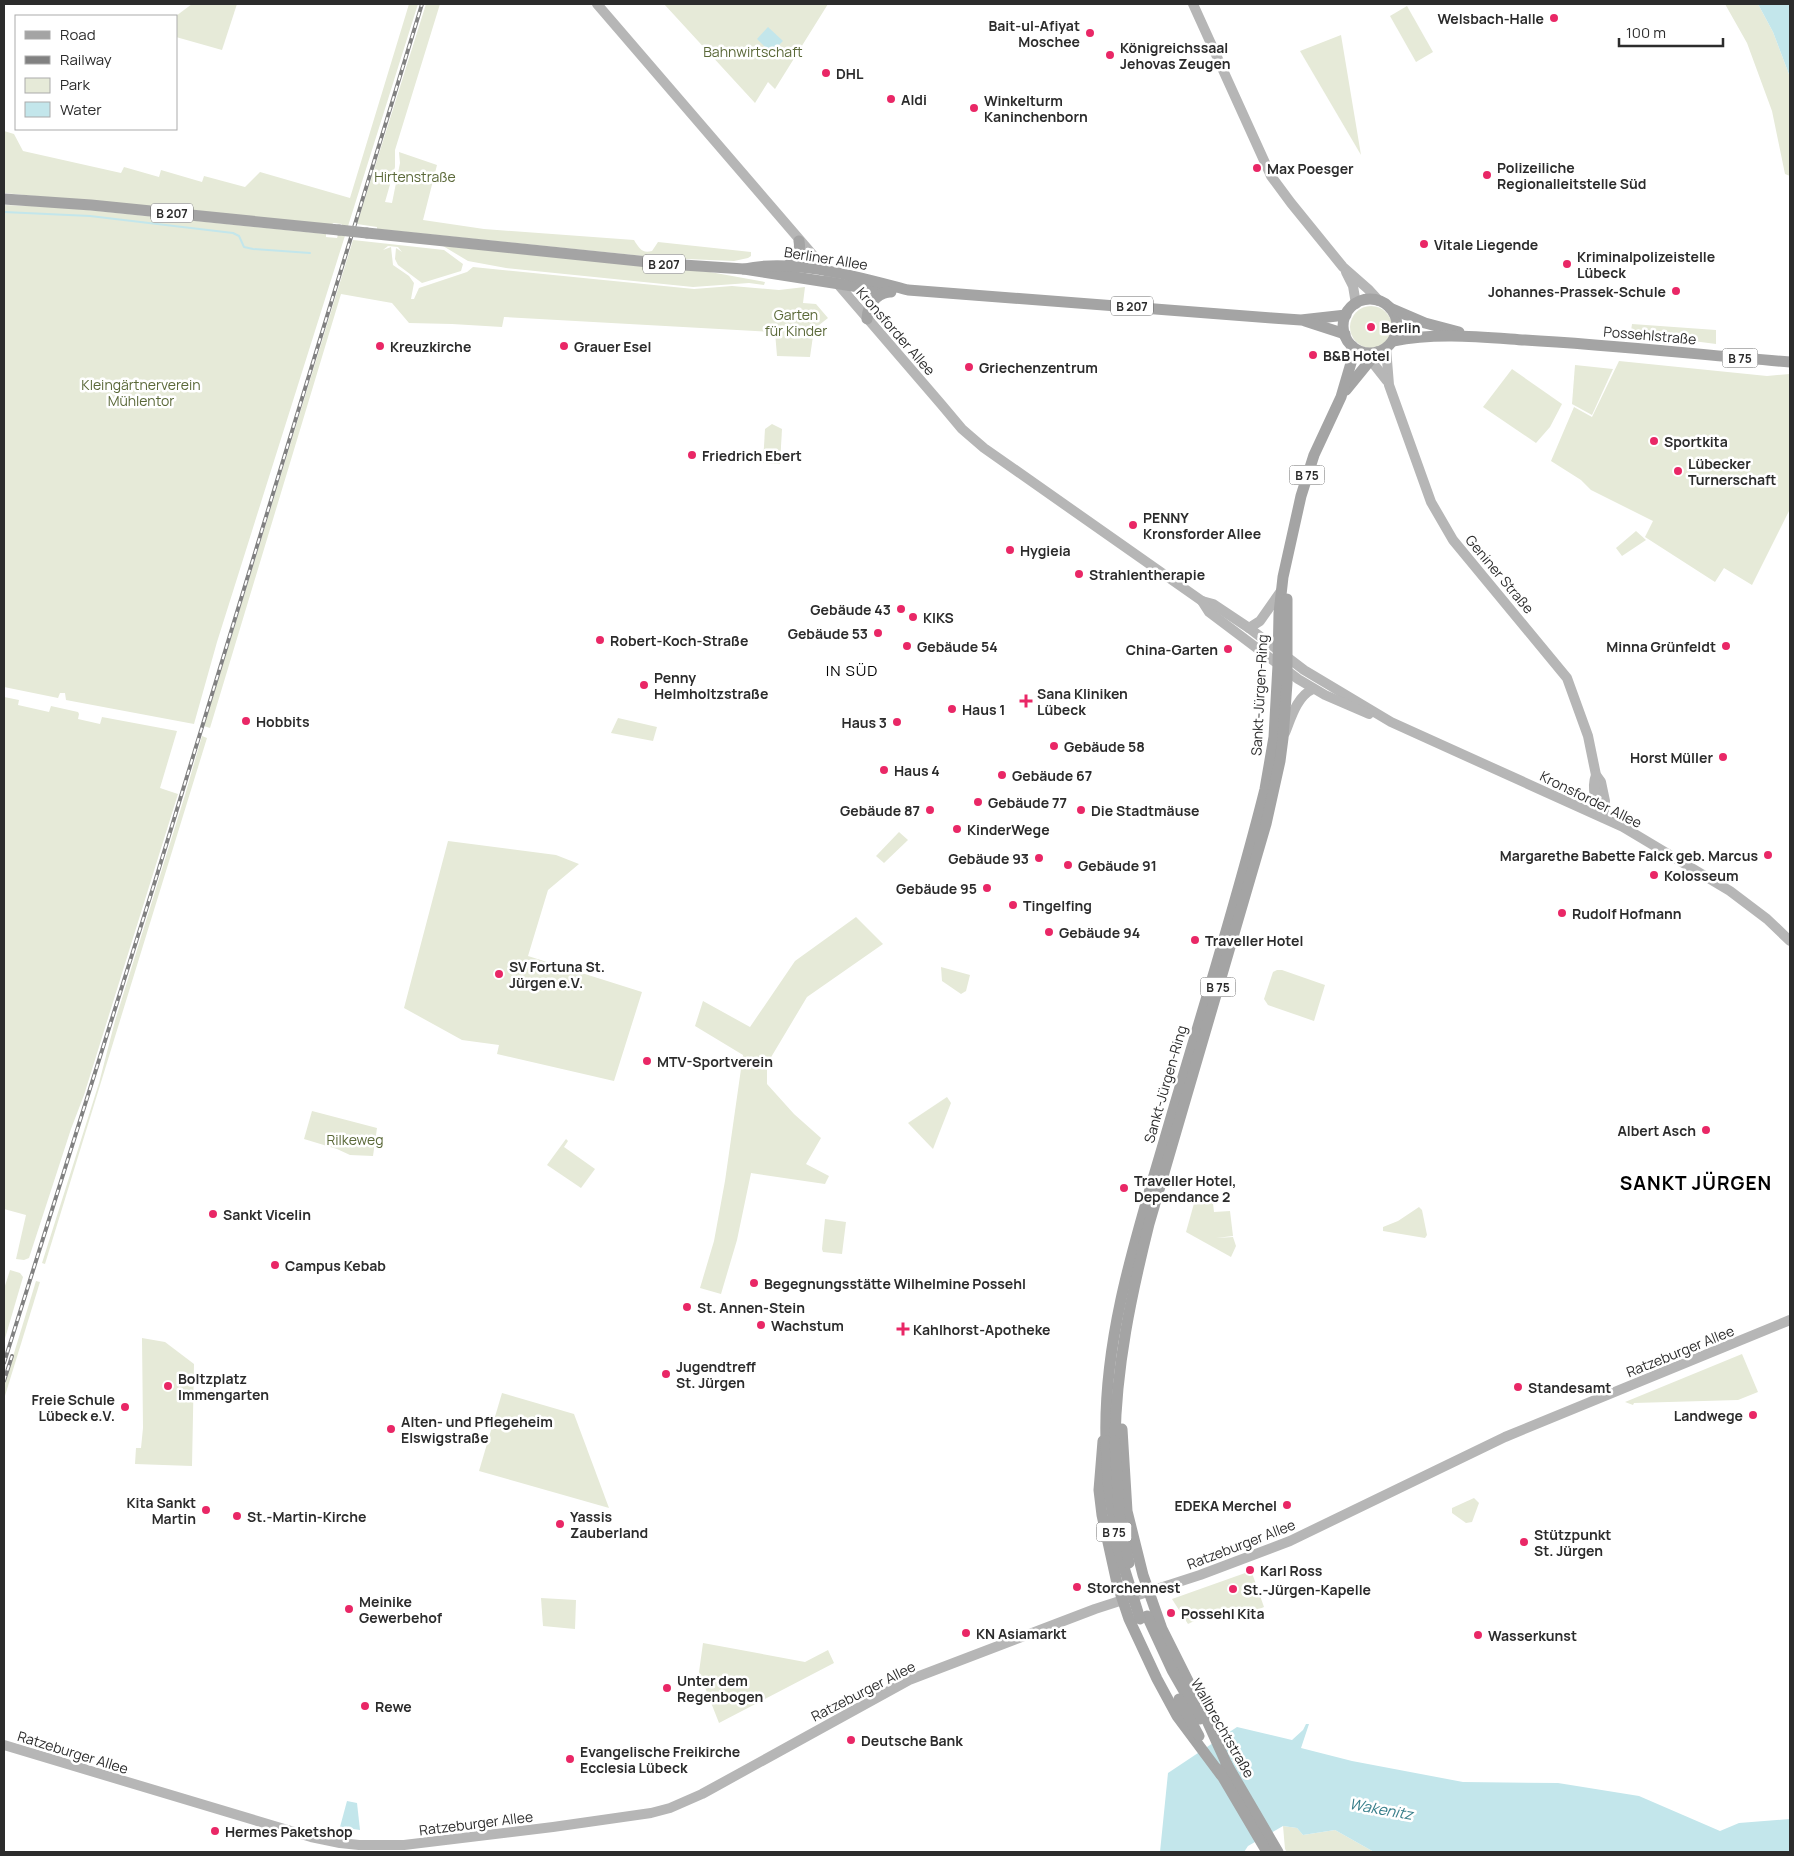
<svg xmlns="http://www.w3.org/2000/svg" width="1794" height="1856" font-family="Manrope,sans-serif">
  <rect width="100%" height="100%" fill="#fff"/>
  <g fill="#e6ead8">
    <polygon points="192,4 237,4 222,50 176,37 176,16"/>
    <polygon points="409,4 418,4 217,642 194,724 66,700 65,693 60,693 58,698 4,687 4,205 58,207 326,234 326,237 337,238 342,224 333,223 332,225 4,193 4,131 14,134 23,151 121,173 124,167 159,177 161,170 202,182 204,176 245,187 260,172 350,198"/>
    <path d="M426,4h14l-45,146v17l-10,35 7,1 8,-40 -1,-11 38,13 -14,55 61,9 150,11c5,8 8,14 18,11l6,-9 93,10v4l-3,2 -14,3 -71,-3 -286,-29v-2l-20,-3z"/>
    <polygon points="664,4 828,4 775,89 768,82 755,103"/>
    <polygon points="1725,4 1758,4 1773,32 1790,77 1790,176 1785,174 1772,111 1747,43"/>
    <polygon points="1407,6 1433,52 1416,62 1390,16"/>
    <polygon points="1341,35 1361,155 1300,51"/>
    <polygon points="353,240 444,250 463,264 461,271 422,283 398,265 395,259 396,248 402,252 398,247 388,246 383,250 391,247 393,265 409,276 414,283 411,299 414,299 419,288 467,272 473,267 694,289 732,286 779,290 805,287 803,303 816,304 828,318 814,329 810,357 777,356 775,332 504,317 502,327 452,324 409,323 392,303 341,294 210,728 204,726"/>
    <polygon points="443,246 710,272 765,282 764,285 749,283 693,287 506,268 468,261"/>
    <circle cx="1371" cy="327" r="21"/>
    <polygon points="1632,324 1716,330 1716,344 1640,334 1631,331"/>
    <polygon points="1619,361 1767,376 1790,374 1790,509 1752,585 1724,568 1715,582 1645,537 1653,521 1591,490 1581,480 1551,461 1574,407 1592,417"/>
    <polygon points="1575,365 1613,369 1592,415 1572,404"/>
    <polygon points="1512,369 1562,404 1550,427 1536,443 1483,407"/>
    <polygon points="772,424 782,429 780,464 763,463 765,429"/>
    <polygon points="1636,531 1646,540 1622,556 1616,548"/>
    <polygon points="4,697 19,700 18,705 49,712 51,706 78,712 79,714 78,719 100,724 102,717 177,731 160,788 178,794 84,1095 71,1129 29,1258 24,1260 16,1259 26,1215 4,1209"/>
    <polygon points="618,718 657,727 653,741 611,733"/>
    <polygon points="202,736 207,738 45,1264 42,1263 99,1083 115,1021 185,795"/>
    <polygon points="899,832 908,840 884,863 876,856"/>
    <polygon points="448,841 556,855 579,864 548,890 528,956 642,992 614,1081 497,1054 499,1045 462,1040 404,1008"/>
    <polygon points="856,917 883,944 807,997 767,1064 767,1084 794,1114 821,1138 806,1164 829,1176 825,1184 751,1173 737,1240 721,1294 700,1288 714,1241 725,1181 743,1055 695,1026 703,1001 750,1027 795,961"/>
    <polygon points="941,967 970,975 966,991 961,994 942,981"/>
    <polygon points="1277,970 1282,970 1325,985 1314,1021 1268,1005 1264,999 1273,972"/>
    <polygon points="947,1097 951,1103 933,1149 908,1123"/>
    <polygon points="312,1111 377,1128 373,1156 350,1155 337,1149 304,1139"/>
    <polygon points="566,1139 568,1141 564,1147 595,1169 581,1188 547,1165"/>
    <polygon points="1195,1200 1213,1203 1214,1212 1230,1211 1233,1236 1216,1238 1233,1237 1236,1246 1231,1257 1186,1232"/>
    <polygon points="1419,1207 1422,1210 1427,1235 1425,1238 1383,1231 1383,1227 1398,1221"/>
    <polygon points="825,1219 846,1222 842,1254 823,1252 822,1249"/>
    <polygon points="10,1270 20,1273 23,1277 4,1342 4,1289"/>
    <polygon points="36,1281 40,1282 4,1399 4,1386"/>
    <polygon points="142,1338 165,1342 194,1364 192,1466 135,1464 136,1448 141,1448 143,1428"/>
    <polygon points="1742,1354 1758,1392 1738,1400 1634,1403 1633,1405 1625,1402"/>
    <polygon points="502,1393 574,1414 609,1508 479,1471"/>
    <polygon points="1474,1498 1479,1503 1472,1522 1466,1523 1452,1513 1452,1508"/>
    <polygon points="1248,1572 1249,1574 1252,1573 1264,1607 1246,1615 1238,1607 1219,1609 1188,1624 1172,1599"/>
    <polygon points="541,1598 576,1600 575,1629 543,1626"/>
    <polygon points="703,1643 805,1662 828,1650 834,1663 719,1723 699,1672"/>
    <polygon points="1283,1826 1297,1828 1303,1835 1335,1830 1374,1852 1287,1852 1285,1849"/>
  </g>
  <g fill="#c3e6eb">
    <polygon points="1758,4 1790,4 1790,77 1773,32"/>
    <polygon points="768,27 783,41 771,53 757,39"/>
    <polygon points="1306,1724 1309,1724 1301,1748 1352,1761 1463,1782 1558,1783 1639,1796 1720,1831 1739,1823 1790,1819 1790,1852 1374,1852 1335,1830 1303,1835 1297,1828 1283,1826 1248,1846 1244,1852 1160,1852 1168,1773 1237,1727 1292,1740 1303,1730"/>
    <polygon points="347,1801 357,1803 360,1830 340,1827"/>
  </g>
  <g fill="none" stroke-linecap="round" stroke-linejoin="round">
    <polyline stroke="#c3e6eb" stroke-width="2" points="4,212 90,216 233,233 239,236 244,247 253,249 310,253"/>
    <g stroke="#b6b6b6" stroke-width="10">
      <polyline points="597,4 941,404 962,429 984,448 1202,601 1213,604 1249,628 1304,670 1391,722 1623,827 1730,891 1767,919 1790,941"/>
      <polyline points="1193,4 1271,176 1291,203 1343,267 1368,289 1379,301"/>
      <polyline points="1346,272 1353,286 1356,304"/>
      <polyline points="1386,348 1389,385 1431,502 1453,540 1567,678 1588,736 1596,775 1601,782 1605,801 1603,817"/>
      <polyline points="1365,353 1387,381"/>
      <polyline points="1202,601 1209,612 1298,679 1325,695 1369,714"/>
      <polyline points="1249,628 1260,621 1281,591"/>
      <path d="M1285,733c6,-15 12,-37 28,-44"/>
      <path d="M1596,775c-5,13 0,31 7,42"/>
      <polyline points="4,1745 311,1837 340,1843 359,1845 404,1845 553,1827 651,1813 670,1808 702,1794 909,1680 1095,1609 1200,1575 1290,1541 1505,1437 1790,1320"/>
    </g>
    <g stroke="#a4a4a4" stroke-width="11">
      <polyline points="4,199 91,205 339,230"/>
      <polyline points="367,233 668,264 744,269 891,292"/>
      <path d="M787,266c10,-6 14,-14 12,-25"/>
      <path d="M744,269c50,-11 114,8 164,21l364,28 29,2 45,-5"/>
      <circle cx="1370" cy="326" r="27"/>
      <polyline points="1390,308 1425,323 1459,332"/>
      <path d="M867,319c1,-14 7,-24 21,-27"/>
      <polyline points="1305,321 1345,334"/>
      <path d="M1393,341c43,-9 89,-4 132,-1 89,5 177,15 265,22"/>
      <polyline points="1346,390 1377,352"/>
      <polyline points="1122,1429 1127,1511 1143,1575 1162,1629 1199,1703 1229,1769"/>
      <polyline points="1103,1441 1099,1490 1102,1515 1117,1583 1129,1619 1157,1679 1177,1716 1221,1775"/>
      <path d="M1106,1441c-3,-101 29,-201 57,-296 34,-118 72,-236 102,-356l9,-52 4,-72 1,-52 4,-36 18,-81 13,-41 27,-58 10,-34 1,-17"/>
      <path d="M1115,1441c1,-74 16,-145 34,-217l117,-400 14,-63 3,-23 4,-55v-84"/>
      <polyline points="1147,1616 1172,1670 1200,1719"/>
      <polyline points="1179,1699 1199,1736"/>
      <polyline points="1226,1763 1278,1852"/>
      <polyline points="1218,1769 1267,1852"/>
    </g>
    <defs>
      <g id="rail">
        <polyline points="4,1363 157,875 422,4"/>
        <polyline points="4,1381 12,1356"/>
      </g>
    </defs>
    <use href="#rail" stroke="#818181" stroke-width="4"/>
    <use href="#rail" stroke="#fff" stroke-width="2" stroke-dasharray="5.5" stroke-linecap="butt"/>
    <g stroke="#a4a4a4" stroke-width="11">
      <polyline points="339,230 367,233"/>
      <polyline points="1106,1441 1108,1482 1117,1545 1140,1619"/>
      <polyline points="1115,1441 1119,1513 1129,1563"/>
    </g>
  </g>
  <g fill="#e92766" stroke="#fff" stroke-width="2">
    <circle cx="1554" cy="18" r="5"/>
    <circle cx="1090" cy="33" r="5"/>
    <circle cx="1110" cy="55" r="5"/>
    <circle cx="826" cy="73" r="5"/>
    <circle cx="891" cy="99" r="5"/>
    <circle cx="974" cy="108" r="5"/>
    <circle cx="1257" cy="168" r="5"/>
    <circle cx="1487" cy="175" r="5"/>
    <circle cx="1424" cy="244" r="5"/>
    <circle cx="1567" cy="264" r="5"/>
    <circle cx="1676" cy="291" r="5"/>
    <circle cx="1371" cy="327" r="5"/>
    <circle cx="380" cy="346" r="5"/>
    <circle cx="564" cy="346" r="5"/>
    <circle cx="1313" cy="355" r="5"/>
    <circle cx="969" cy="367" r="5"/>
    <circle cx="1654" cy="441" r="5"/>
    <circle cx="692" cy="455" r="5"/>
    <circle cx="1678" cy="471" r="5"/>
    <circle cx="1133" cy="525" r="5"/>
    <circle cx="1010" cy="550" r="5"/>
    <circle cx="1079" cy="574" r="5"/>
    <circle cx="901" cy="609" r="5"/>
    <circle cx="913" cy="617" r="5"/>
    <circle cx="878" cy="633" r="5"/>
    <circle cx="600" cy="640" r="5"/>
    <circle cx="907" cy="646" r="5"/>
    <circle cx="1726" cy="646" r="5"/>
    <circle cx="1228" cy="649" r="5"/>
    <circle cx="644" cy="685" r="5"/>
    <path d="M1023.5 693.5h5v5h5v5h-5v5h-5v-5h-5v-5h5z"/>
    <circle cx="952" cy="709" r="5"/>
    <circle cx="246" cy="721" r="5"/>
    <circle cx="897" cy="722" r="5"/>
    <circle cx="1054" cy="746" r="5"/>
    <circle cx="1723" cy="757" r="5"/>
    <circle cx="884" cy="770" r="5"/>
    <circle cx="1002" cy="775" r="5"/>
    <circle cx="978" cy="802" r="5"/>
    <circle cx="930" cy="810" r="5"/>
    <circle cx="1081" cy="810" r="5"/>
    <circle cx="957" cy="829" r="5"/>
    <circle cx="1768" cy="855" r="5"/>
    <circle cx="1039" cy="858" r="5"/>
    <circle cx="1068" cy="865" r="5"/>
    <circle cx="1654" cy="875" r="5"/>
    <circle cx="987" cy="888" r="5"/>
    <circle cx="1013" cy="905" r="5"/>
    <circle cx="1562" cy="913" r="5"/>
    <circle cx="1049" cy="932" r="5"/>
    <circle cx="1195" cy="940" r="5"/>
    <circle cx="499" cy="974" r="5"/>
    <circle cx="647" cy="1061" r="5"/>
    <circle cx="1706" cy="1130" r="5"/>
    <circle cx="1124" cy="1188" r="5"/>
    <circle cx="213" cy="1214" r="5"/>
    <circle cx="275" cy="1265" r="5"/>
    <circle cx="754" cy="1283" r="5"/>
    <circle cx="687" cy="1307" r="5"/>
    <circle cx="761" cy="1325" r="5"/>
    <path d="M900.5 1321.5h5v5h5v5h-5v5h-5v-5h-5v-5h5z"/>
    <circle cx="666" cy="1374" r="5"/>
    <circle cx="168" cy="1386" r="5"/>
    <circle cx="1518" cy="1387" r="5"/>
    <circle cx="125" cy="1407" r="5"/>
    <circle cx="1753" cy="1415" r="5"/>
    <circle cx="391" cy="1429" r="5"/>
    <circle cx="1287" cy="1505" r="5"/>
    <circle cx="206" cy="1510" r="5"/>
    <circle cx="237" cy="1516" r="5"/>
    <circle cx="560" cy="1524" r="5"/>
    <circle cx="1524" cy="1542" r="5"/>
    <circle cx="1250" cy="1570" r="5"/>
    <circle cx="1077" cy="1587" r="5"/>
    <circle cx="1233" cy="1589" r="5"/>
    <circle cx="349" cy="1609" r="5"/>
    <circle cx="1171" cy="1613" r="5"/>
    <circle cx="966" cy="1633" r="5"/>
    <circle cx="1478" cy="1635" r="5"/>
    <circle cx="667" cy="1688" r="5"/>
    <circle cx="365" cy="1706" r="5"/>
    <circle cx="851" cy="1740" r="5"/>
    <circle cx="570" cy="1759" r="5"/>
    <circle cx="215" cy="1831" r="5"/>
  </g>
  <g text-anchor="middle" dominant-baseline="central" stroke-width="5" stroke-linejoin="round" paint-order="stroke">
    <g fill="#fff" stroke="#6b6b6b" stroke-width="1">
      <rect x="151" y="203.5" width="42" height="19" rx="4"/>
      <rect x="643" y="254.5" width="42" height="19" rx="4"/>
      <rect x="1111" y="296.5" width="42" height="19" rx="4"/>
      <rect x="1722.5" y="348.5" width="35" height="19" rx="4"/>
      <rect x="1289.5" y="465.5" width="35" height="19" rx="4"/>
      <rect x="1200.5" y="977.5" width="35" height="19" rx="4"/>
      <rect x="1096.5" y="1522.5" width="35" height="19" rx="4"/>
    </g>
    <g font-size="12" font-weight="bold" fill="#2c2c2c">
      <text x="172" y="213">B 207</text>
      <text x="664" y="264">B 207</text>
      <text x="1132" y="306">B 207</text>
      <text x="1740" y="358">B 75</text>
      <text x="1307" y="475">B 75</text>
      <text x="1218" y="987">B 75</text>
      <text x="1114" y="1532">B 75</text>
    </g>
    <g font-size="14" font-weight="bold" fill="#2c2c2c" stroke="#fff" text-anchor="start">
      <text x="1544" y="18" text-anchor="end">Welsbach-Halle</text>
      <text x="1080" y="25" text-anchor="end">Bait-ul-Afiyat<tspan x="1080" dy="16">Moschee</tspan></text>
      <text x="1120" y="47">Königreichssaal<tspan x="1120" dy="16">Jehovas Zeugen</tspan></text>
      <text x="836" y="73">DHL</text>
      <text x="901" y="99">Aldi</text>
      <text x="984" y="100">Winkelturm<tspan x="984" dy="16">Kaninchenborn</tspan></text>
      <text x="1497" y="167">Polizeiliche<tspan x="1497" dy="16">Regionalleitstelle Süd</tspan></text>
      <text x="1267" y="168">Max Poesger</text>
      <text x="1434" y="244">Vitale Liegende</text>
      <text x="1577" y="256">Kriminalpolizeistelle<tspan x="1577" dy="16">Lübeck</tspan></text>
      <text x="1666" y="291" text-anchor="end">Johannes-Prassek-Schule</text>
      <text x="1381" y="327">Berlin</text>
      <text x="390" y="346">Kreuzkirche</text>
      <text x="574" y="346">Grauer Esel</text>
      <text x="1323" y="355">B&amp;B Hotel</text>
      <text x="979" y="367">Griechenzentrum</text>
      <text x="1664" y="441">Sportkita</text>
      <text x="702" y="455">Friedrich Ebert</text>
      <text x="1688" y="463">Lübecker<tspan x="1688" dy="16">Turnerschaft</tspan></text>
      <text x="1143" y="517">PENNY<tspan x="1143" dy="16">Kronsforder Allee</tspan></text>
      <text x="1020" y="550">Hygieia</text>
      <text x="1089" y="574">Strahlentherapie</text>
      <text x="891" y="609" text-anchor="end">Gebäude 43</text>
      <text x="923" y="617">KIKS</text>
      <text x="868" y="633" text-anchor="end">Gebäude 53</text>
      <text x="610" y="640">Robert-Koch-Straße</text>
      <text x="917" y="646">Gebäude 54</text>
      <text x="1716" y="646" text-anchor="end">Minna Grünfeldt</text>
      <text x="1218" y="649" text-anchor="end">China-Garten</text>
      <text x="654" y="677">Penny<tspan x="654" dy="16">Helmholtzstraße</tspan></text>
      <text x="1037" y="693">Sana Kliniken<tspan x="1037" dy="16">Lübeck</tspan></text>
      <text x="962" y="709">Haus 1</text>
      <text x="256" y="721">Hobbits</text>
      <text x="887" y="722" text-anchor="end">Haus 3</text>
      <text x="1064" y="746">Gebäude 58</text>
      <text x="1713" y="757" text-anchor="end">Horst Müller</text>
      <text x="894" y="770">Haus 4</text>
      <text x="1012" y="775">Gebäude 67</text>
      <text x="988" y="802">Gebäude 77</text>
      <text x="920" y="810" text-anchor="end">Gebäude 87</text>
      <text x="1091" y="810">Die Stadtmäuse</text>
      <text x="967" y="829">KinderWege</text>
      <text x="1758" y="855" text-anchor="end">Margarethe Babette Falck geb. Marcus</text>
      <text x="1029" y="858" text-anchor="end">Gebäude 93</text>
      <text x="1078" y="865">Gebäude 91</text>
      <text x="1664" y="875">Kolosseum</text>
      <text x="977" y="888" text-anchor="end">Gebäude 95</text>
      <text x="1023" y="905">Tingelfing</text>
      <text x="1572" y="913">Rudolf Hofmann</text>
      <text x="1059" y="932">Gebäude 94</text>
      <text x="1205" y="940">Traveller Hotel</text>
      <text x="509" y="966">SV Fortuna St.<tspan x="509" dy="16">Jürgen e.V.</tspan></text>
      <text x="657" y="1061">MTV-Sportverein</text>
      <text x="1696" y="1130" text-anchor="end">Albert Asch</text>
      <text x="1134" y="1180">Traveller Hotel,<tspan x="1134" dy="16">Dependance 2</tspan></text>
      <text x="223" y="1214">Sankt Vicelin</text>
      <text x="285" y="1265">Campus Kebab</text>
      <text x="764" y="1283">Begegnungsstätte Wilhelmine Possehl</text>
      <text x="697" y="1307">St. Annen-Stein</text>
      <text x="771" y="1325">Wachstum</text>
      <text x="913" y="1329">Kahlhorst-Apotheke</text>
      <text x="676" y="1366">Jugendtreff<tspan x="676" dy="16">St. Jürgen</tspan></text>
      <text x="178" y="1378">Boltzplatz<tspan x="178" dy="16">Immengarten</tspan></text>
      <text x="1528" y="1387">Standesamt</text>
      <text x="115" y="1399" text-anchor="end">Freie Schule<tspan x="115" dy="16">Lübeck e.V.</tspan></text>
      <text x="1743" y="1415" text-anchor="end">Landwege</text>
      <text x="401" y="1421">Alten- und Pflegeheim<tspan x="401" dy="16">Elswigstraße</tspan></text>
      <text x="196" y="1502" text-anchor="end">Kita Sankt<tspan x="196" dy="16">Martin</tspan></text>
      <text x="1277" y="1505" text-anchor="end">EDEKA Merchel</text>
      <text x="247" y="1516">St.-Martin-Kirche</text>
      <text x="570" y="1516">Yassis<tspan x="570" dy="16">Zauberland</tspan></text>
      <text x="1534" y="1534">Stützpunkt<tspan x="1534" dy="16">St. Jürgen</tspan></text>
      <text x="1260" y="1570">Karl Ross</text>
      <text x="1087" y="1587">Storchennest</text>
      <text x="1243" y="1589">St.-Jürgen-Kapelle</text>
      <text x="359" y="1601">Meinike<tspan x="359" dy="16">Gewerbehof</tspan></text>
      <text x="1181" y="1613">Possehl Kita</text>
      <text x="976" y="1633">KN Asiamarkt</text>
      <text x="1488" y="1635">Wasserkunst</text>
      <text x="677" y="1680">Unter dem<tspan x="677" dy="16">Regenbogen</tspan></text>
      <text x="375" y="1706">Rewe</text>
      <text x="861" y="1740">Deutsche Bank</text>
      <text x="580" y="1751">Evangelische Freikirche<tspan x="580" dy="16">Ecclesia Lübeck</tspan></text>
      <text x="225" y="1831">Hermes Paketshop</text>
    </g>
    <g font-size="14" fill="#5a6838" stroke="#fff">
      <text x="753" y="51">Bahnwirtschaft</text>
      <text x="415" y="176">Hirtenstraße</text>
      <text x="796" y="314">Garten<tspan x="796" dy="16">für Kinder</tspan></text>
      <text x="141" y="384">Kleingärtnerverein<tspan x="141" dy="16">Mühlentor</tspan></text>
      <text x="355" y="1139">Rilkeweg</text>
    </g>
    <g font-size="14" fill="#2c2c2c" stroke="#fff">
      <text transform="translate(826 258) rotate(9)">Berliner Allee</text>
      <text transform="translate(896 331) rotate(49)">Kronsforder Allee</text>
      <text transform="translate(1650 335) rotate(5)">Possehlstraße</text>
      <text transform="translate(1500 574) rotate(50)">Geniner Straße</text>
      <text transform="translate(1259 695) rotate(-87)">Sankt-Jürgen-Ring</text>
      <text transform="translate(1591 799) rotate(26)">Kronsforder Allee</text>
      <text transform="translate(1165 1084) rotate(-74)">Sankt-Jürgen-Ring</text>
      <text transform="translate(1680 1351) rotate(-22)">Ratzeburger Allee</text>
      <text transform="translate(1241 1544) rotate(-21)">Ratzeburger Allee</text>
      <text transform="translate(863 1691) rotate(-27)">Ratzeburger Allee</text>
      <text transform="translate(1223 1728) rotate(60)">Wallbrechtstraße</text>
      <text transform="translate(73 1752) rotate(17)">Ratzeburger Allee</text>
      <text transform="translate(476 1823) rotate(-7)">Ratzeburger Allee</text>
    </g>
    <g font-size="15" letter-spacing="1" fill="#000" stroke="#fff">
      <text x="852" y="670">IN SÜD</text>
    </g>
    <g font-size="15" font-style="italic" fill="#367d89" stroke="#fff">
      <text transform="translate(1381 1809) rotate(10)">Wakenitz</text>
    </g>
    <g font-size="19" font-weight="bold" letter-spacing="1" fill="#000" stroke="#fff">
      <text x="1696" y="1183">SANKT JÜRGEN</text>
    </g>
  </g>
  <rect width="1794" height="1856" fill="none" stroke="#2c2c2c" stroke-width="10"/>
  <rect x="15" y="15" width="162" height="115" fill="#ffffff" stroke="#ababab"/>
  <rect x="25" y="31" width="25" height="8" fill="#a4a4a4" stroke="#ababab"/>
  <text x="60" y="40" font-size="15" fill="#2c2c2c">Road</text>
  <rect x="25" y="56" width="25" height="8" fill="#818181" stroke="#ababab"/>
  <text x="60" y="65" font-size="15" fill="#2c2c2c">Railway</text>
  <rect x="25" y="78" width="25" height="15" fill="#e6ead8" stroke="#ababab"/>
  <text x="60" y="90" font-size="15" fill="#2c2c2c">Park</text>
  <rect x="25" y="102" width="25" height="15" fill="#c3e6eb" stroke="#ababab"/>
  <text x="60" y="115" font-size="15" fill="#2c2c2c">Water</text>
  <path d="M1619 38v8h104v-8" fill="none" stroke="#2c2c2c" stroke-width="2.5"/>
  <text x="1626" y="38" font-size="15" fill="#2c2c2c" stroke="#ffffff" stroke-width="4" paint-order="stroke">100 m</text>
</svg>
